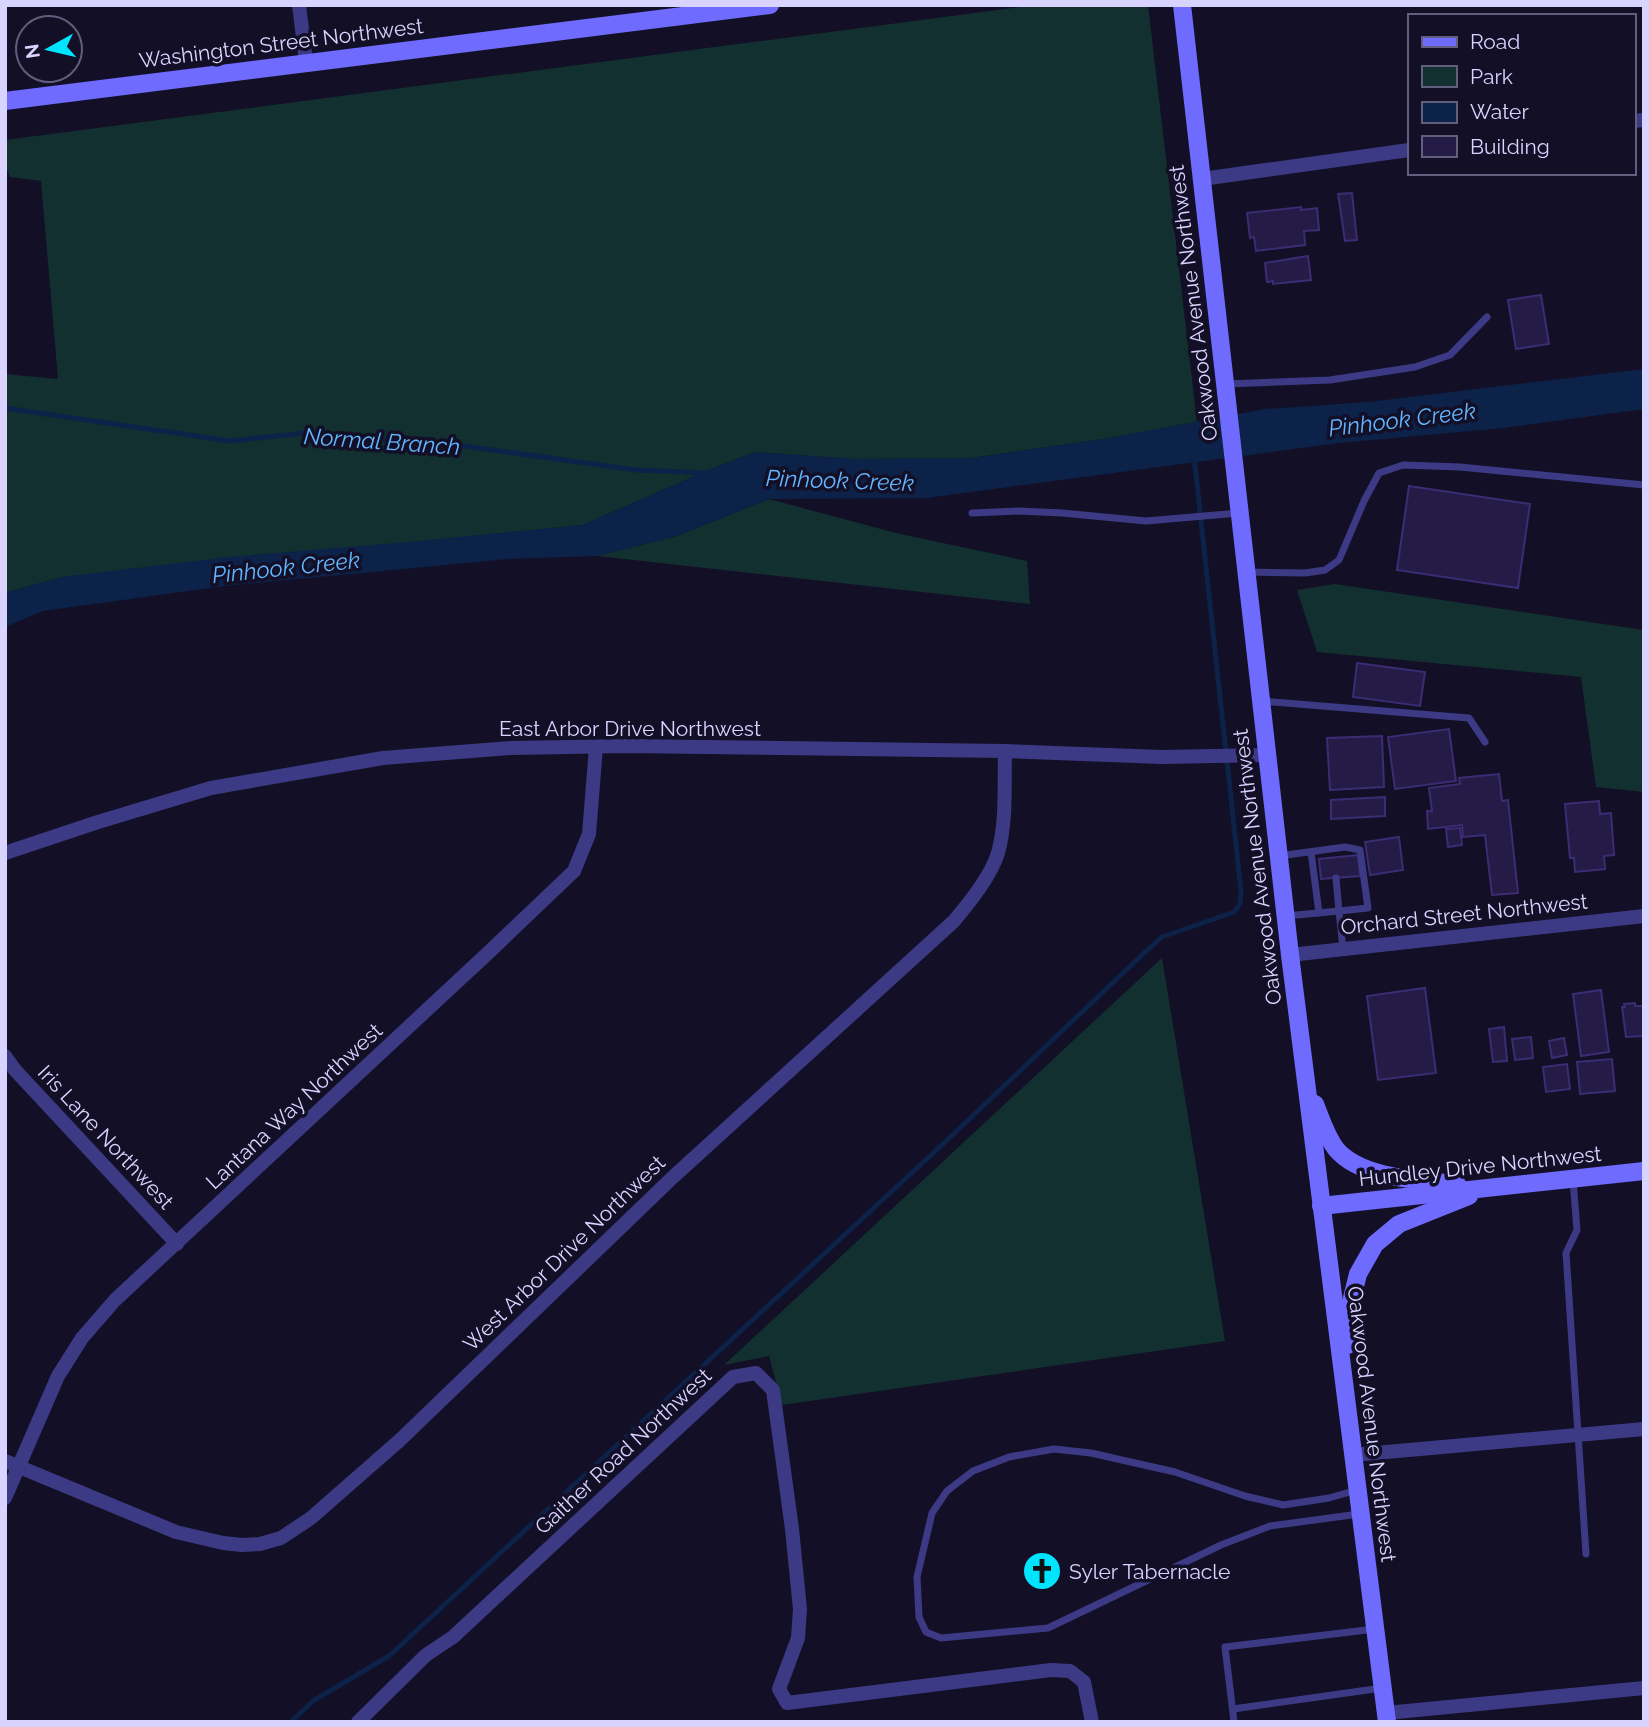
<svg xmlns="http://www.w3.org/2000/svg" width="1649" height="1727" font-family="Raleway,sans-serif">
  <rect width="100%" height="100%" fill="#130f26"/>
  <g fill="#12302f">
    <polygon points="1036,5 1148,5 1197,422 1110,438 972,458 855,459 755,452 704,472 583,525 62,577 5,593 5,374 58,379 41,181 10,177 5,164 5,140"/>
    <polygon points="769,499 896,533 1027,561 1030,604 597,556 677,536"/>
    <polygon points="1335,584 1644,630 1644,792 1596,787 1581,677 1317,652 1297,590"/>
    <polygon points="1162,958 1225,1341 782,1405 769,1356 724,1365"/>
  </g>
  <polygon fill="#0c2248" points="1644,369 1644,409 1504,428 1339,443 927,498 769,499 677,536 597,556 508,559 225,586 43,611 5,627 5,593 62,577 228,557 408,542 583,525 704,472 755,452 855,459 972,458 1110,438 1265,409 1368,402"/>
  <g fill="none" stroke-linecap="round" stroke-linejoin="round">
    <g stroke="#0c2248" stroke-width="5">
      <polyline points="5,408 230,441 304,433 457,445 636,470 707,473"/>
      <polyline points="291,1722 313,1701 389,1656 944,1143 1143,954 1162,937 1234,912 1240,904 1241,891 1194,456"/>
    </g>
  </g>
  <g fill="#241b47" stroke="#3b2d73" stroke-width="2">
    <polygon points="1352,193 1357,240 1345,241 1338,194"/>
    <polygon points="1301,207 1301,210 1317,208 1319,230 1304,231 1305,245 1256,251 1254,237 1250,238 1247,213"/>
    <polygon points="1308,256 1311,280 1273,284 1273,281 1267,282 1265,263"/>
    <polygon points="1541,295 1549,344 1516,349 1508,300"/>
    <polygon points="1409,486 1530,504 1518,588 1397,570"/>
    <polygon points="1357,663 1425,672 1420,706 1353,697"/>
    <polygon points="1449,729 1456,781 1395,789 1388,737"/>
    <polygon points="1382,736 1384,787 1330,790 1327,738"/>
    <polygon points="1499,774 1502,801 1508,800 1518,893 1492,895 1485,835 1463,837 1462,825 1428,829 1427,811 1432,811 1429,788 1460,784 1459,778"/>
    <polygon points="1385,797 1385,816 1331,819 1331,800"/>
    <polygon points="1599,801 1600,814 1611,813 1614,855 1604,856 1605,869 1575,872 1574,858 1570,858 1565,804"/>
    <polygon points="1460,828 1462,845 1448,847 1446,829"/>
    <polygon points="1399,837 1403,870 1370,875 1365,842"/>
    <polygon points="1358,855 1360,876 1321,879 1319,859"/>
    <polygon points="1425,988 1436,1073 1378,1080 1367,996"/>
    <polygon points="1601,990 1609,1052 1581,1056 1573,994"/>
    <polygon points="1635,1003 1635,1006 1644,1006 1644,1036 1626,1037 1622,1007 1625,1007 1624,1004"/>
    <polygon points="1504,1027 1507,1061 1493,1062 1489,1029"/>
    <polygon points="1531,1037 1533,1058 1515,1060 1512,1039"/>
    <polygon points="1564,1038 1567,1055 1552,1058 1549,1041"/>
    <polygon points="1612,1059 1615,1091 1580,1094 1577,1062"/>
    <polygon points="1567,1064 1570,1089 1546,1092 1543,1067"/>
  </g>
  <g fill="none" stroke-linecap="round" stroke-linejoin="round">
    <g stroke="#3d3a85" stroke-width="7">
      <polyline points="1226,384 1330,380 1415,367 1450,355 1487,317"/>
      <polyline points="972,513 1019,511 1062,513 1146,521 1239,513"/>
      <polyline points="1248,572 1305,573 1325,570 1339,560 1364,501 1379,473 1403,465 1460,467 1644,485"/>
      <polyline points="1262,701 1469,718 1485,742"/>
      <polyline points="1311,852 1319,913"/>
      <polyline points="1279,856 1345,847 1360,850 1368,908 1339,911 1343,949"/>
      <polyline points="1286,916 1339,911 1336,878"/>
      <polyline points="1573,1180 1577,1230 1566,1253 1586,1554"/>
      <polyline points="1357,1490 1329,1498 1283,1505 1245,1496 1175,1472 1091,1453 1054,1449 1009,1457 973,1471 947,1491 932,1513 917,1577 919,1617 926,1632 941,1638 1048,1628 1221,1545 1270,1526 1359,1514"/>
      <polyline points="1233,1709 1382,1688"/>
      <polyline points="1234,1722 1225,1647 1375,1629"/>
    </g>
    <g stroke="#3d3a85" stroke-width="14">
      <polyline points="299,5 306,62"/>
      <polyline points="1633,121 1644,120"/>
      <polyline points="1202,179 1409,150"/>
      <polyline points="5,853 98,822 211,788 383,758 511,748 627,746 1005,751 1162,757 1267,755"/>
      <polyline points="1290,955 1644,916"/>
      <polyline points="5,1056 15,1070 177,1244"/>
      <polyline points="1353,1455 1644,1429"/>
      <path d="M5,1461l171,71 47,11 19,2 18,-1 21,-6 30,-20 89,-78 272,-262 282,-257c15,-18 37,-45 44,-68 9,-33 6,-68 7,-102"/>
      <polyline points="5,1498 58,1376 82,1338 115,1300 488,953 574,871 589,834 596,747"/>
      <polyline points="1386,1713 1644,1688"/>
      <polyline points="358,1722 426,1655 453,1637 733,1377 756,1373 773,1390 792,1529 800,1609 798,1638 779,1689 787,1703 1051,1670 1070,1671 1084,1682 1092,1722"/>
    </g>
    <g stroke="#6f6bff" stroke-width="18">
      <polyline points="1182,5 1290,955 1387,1722"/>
      <polyline points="5,101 770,5"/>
      <path d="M1315,1104c6,15 11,32 21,45 25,30 85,31 121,35"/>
      <polyline points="1321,1206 1644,1171"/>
      <polyline points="1348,1345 1349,1310 1358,1274 1375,1244 1399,1224 1469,1196"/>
    </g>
  </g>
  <defs>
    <symbol id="church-disc" viewBox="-11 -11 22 22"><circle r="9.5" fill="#00e5ff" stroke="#130f26"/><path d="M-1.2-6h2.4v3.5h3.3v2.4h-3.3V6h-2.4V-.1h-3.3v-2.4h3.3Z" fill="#111"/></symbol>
  </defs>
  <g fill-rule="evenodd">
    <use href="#church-disc" x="1020" y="1549" width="44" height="44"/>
  </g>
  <g text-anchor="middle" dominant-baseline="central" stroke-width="7" stroke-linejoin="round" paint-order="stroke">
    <g font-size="21" fill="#d9d4ff" stroke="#130f26">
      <text transform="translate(281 43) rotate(-7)">Washington Street Northwest</text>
      <text transform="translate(1193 303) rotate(-97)">Oakwood Avenue Northwest</text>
      <text x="630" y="728">East Arbor Drive Northwest</text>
      <text transform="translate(1257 867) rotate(-97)">Oakwood Avenue Northwest</text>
      <text transform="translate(1464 914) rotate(-6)">Orchard Street Northwest</text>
      <text transform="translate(294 1106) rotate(-43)">Lantana Way Northwest</text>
      <text transform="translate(106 1137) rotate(47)">Iris Lane Northwest</text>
      <text transform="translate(1480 1166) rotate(-6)">Hundley Drive Northwest</text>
      <text transform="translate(564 1253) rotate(-44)">West Arbor Drive Northwest</text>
      <text transform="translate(1372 1424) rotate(83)">Oakwood Avenue Northwest</text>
      <text transform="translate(623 1451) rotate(-43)">Gaither Road Northwest</text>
    </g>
    <g font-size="21" fill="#d9d4ff" stroke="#130f26" text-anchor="start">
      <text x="1069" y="1571">Syler Tabernacle</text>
    </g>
    <g font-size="23" font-style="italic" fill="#62b6ff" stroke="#130f26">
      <text transform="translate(1402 419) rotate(-7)">Pinhook Creek</text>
      <text transform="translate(382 441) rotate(4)">Normal Branch</text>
      <text transform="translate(840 480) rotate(2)">Pinhook Creek</text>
      <text transform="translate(286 567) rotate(-6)">Pinhook Creek</text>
    </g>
  </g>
  <rect width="1649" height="1727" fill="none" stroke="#d9d4ff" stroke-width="14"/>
  <rect x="1408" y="14" width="228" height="161" fill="#130f26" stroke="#625e7d" stroke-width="2"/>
  <rect x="1422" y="37" width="35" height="10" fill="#6f6bff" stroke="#625e7d" stroke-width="2"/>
  <text x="1470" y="49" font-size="21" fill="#d9d4ff">Road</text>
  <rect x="1422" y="66" width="35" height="21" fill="#12302f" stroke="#625e7d" stroke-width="2"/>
  <text x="1470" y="84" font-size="21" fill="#d9d4ff">Park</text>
  <rect x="1422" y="102" width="35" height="21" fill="#0c2248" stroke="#625e7d" stroke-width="2"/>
  <text x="1470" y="119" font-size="21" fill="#d9d4ff">Water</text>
  <rect x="1422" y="136" width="35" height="21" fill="#241b47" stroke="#625e7d" stroke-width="2"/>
  <text x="1470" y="154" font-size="21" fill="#d9d4ff">Building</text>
  <g transform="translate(49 49) rotate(262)"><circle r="33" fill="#130f26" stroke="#625e7d" stroke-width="2"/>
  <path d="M0-5L12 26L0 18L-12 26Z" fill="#00e5ff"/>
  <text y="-10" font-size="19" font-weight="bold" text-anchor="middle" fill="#d9d4ff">N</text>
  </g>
</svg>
